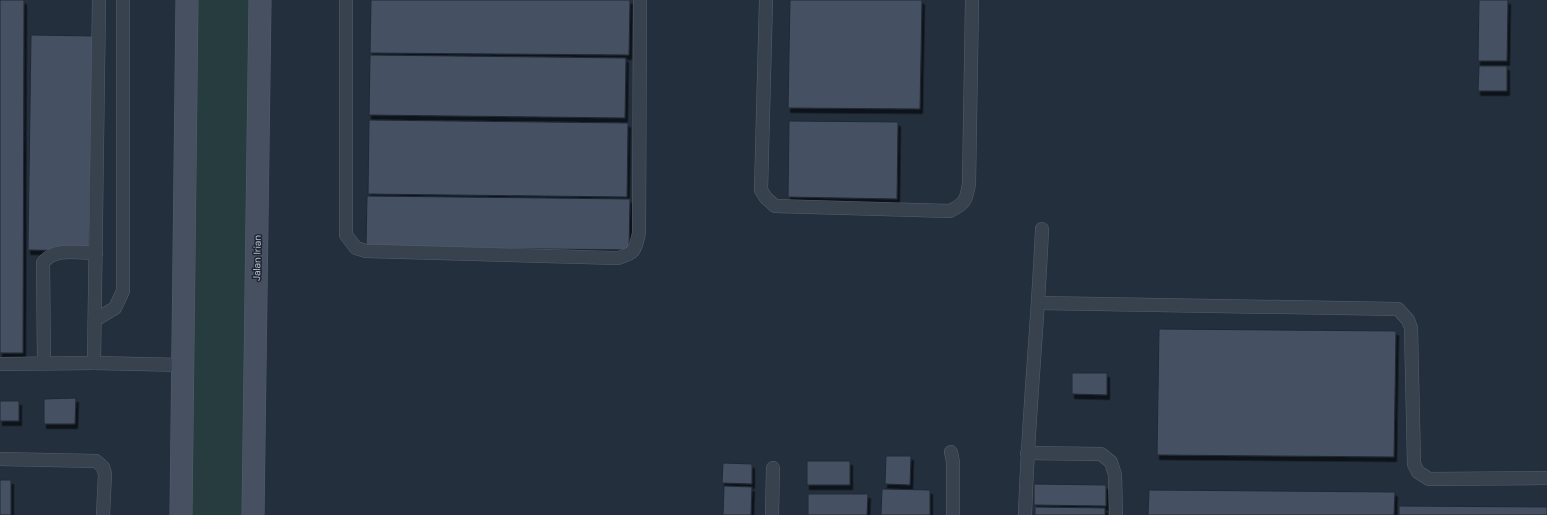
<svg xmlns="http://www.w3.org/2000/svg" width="1547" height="515" font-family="'DM Sans',sans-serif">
  <defs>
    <filter id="shadow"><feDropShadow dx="2.5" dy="4.5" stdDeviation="0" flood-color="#0009"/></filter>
  </defs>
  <rect width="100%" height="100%" fill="#242f3e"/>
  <polygon fill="#263c3f" points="187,0 260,0 253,515 181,515"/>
  <g fill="#455162" stroke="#1f2835" filter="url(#shadow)">
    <polygon points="0,0 24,0 23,353 0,353"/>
    <polygon points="371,0 630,0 629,55 370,53"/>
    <polygon points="790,0 922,0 920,109 788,108"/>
    <polygon points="1479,0 1508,0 1507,61 1478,61"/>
    <polygon points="31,35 93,36 89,251 28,250"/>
    <polygon points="370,55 626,58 625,118 369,115"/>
    <polygon points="1479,66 1507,66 1507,91 1478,91"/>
    <polygon points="369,120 628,123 627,197 368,194"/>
    <polygon points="789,121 898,122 897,199 788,197"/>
    <polygon points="367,196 630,199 629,250 366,247"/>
    <polygon points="1159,329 1396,331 1394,457 1157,455"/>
    <polygon points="1072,373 1107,373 1107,395 1072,394"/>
    <polygon points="76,398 75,424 44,424 44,399"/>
    <rect x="0" y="401" width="19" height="20"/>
    <polygon points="886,456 911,456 910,485 885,484"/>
    <rect x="807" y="461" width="43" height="24"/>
    <polygon points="723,463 752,464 752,484 722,483"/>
    <rect x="0" y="480" width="11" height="35"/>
    <polygon points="1034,484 1106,485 1106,506 1034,505"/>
    <polygon points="724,486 752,487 751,515 723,515"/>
    <polygon points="882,489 930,490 930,515 881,515"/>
    <polygon points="1149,490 1395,492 1394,515 1148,515"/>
    <polygon points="808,494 868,494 867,515 808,515"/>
    <polygon points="1399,506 1547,507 1547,515 1399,515"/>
    <polygon points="1035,507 1105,508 1105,515 1035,515"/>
  </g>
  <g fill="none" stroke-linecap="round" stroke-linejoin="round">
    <defs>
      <g id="lane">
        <polyline points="99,0 94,363 183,365"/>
        <path d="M346,0v235l10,13 10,3 252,7c17,-5 17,-7 21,-25l1,-233"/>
        <path d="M766,0l-5,190 5,8 9,8 175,5c16,-8 16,-11 19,-27l3,-184"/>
        <polyline points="1039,303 1398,309 1408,320 1411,328 1414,464 1418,472 1429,479 1547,478"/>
        <polyline points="95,320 115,308 123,291 123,0"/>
        <path d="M44,363l-1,-100c10,-16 36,-10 53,-10"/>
        <polyline points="0,364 94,363"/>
        <polyline points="951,452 953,462 953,515"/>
        <polyline points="1027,453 1101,454 1111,462 1115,475 1116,515"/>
        <polyline points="0,459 96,461 103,467 105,474 103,515"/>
        <polyline points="772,515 773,468"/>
        <path d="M1025,515c3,-96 13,-191 17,-286"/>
      </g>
      <g id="secondary">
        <polyline points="181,515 187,0"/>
        <polyline points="253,515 260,0"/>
      </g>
    </defs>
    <use href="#lane" stroke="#565f6c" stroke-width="14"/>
    <use href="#secondary" stroke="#565f6c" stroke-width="23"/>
    <use href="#lane" stroke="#38414e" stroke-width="13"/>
    <use href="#secondary" stroke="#465061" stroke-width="22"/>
  </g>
  <g text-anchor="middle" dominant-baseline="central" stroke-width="3" stroke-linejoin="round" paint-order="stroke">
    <g font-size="10" fill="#b4bcc9" stroke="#1d2633">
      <text transform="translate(257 258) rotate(-89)">Jalan Irian</text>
    </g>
  </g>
</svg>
